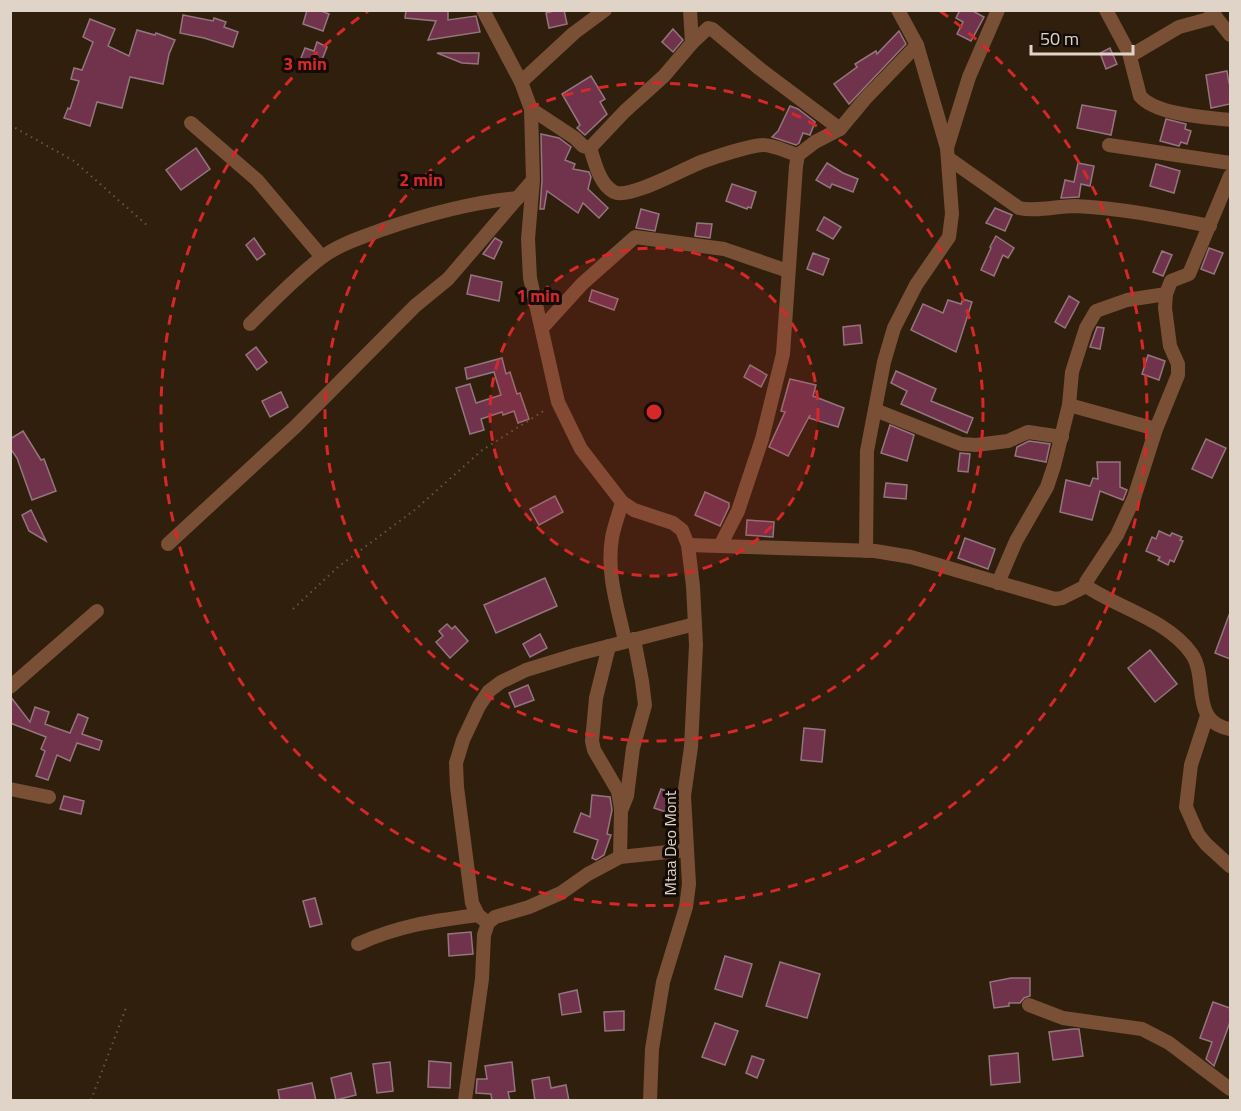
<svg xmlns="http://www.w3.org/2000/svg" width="1241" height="1111" font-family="'Titillium Web',sans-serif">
  <rect width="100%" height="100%" fill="#311f0d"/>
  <g fill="#71334b" stroke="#93757e" stroke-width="1.5">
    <polygon points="307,10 319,10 329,14 323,31 303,24"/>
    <polygon points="406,10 448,10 448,20 476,16 480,32 428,40 436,21 405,18"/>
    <polygon points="557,10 564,10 567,24 549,28 546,13"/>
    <polygon points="960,10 971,10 984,17 971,41 957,34 963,22 956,18"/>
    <polygon points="183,15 213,21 214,18 226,22 224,27 238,32 233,47 204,38 180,33"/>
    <polygon points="90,19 115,29 108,46 129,56 137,30 155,35 156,33 175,40 169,54 163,84 130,77 122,108 97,102 90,126 64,118 68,108 70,109 79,81 71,79 74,68 82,70 93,42 83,37"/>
    <polygon points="673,29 683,40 673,52 662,42"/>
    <polygon points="899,31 906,44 849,104 834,84 857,67 855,64 876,51 877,54"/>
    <polygon points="317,42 327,47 320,65 301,58 305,48 314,51"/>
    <polygon points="1110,48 1117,64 1106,69 1100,53"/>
    <polygon points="437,53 479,53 478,64 462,63"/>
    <polygon points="1227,71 1229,83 1230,83 1230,104 1211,108 1206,75"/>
    <polygon points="591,76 605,99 600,102 607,114 585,135 577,128 580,125 562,94"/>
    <polygon points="1082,105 1116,111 1111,135 1077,128"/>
    <polygon points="790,106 798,109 815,122 810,135 803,133 799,143 796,145 772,137 778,131"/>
    <polygon points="1166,119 1186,124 1185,129 1191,131 1187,144 1181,142 1179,146 1160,141"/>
    <polygon points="541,134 559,138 571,147 565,160 575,164 573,169 589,172 591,177 588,189 608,208 599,218 583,203 578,213 547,191 544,209 540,209 542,180"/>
    <polygon points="196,148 210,169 181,190 166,170"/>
    <polygon points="827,163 843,173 858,179 853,192 832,184 830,188 816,180"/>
    <polygon points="1078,163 1094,166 1090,186 1081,184 1079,197 1061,198 1065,180 1074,182"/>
    <polygon points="1156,164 1180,171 1174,193 1150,186"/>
    <polygon points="732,184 756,192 751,208 748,207 747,209 726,201"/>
    <polygon points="995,208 1012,215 1005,231 986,223"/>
    <polygon points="641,209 659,214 655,231 636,228"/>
    <polygon points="824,217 841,227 833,239 817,230"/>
    <polygon points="697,223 712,224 710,238 695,236"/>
    <polygon points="996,236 1014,248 1008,258 1003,255 994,276 981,270 991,248 990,247"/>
    <polygon points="254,238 265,254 257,260 246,245"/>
    <polygon points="495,238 502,242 494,259 483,254"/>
    <polygon points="1209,248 1223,253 1214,274 1201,269"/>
    <polygon points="1162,251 1172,255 1163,276 1153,272"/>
    <polygon points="813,253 829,259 823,275 807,269"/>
    <polygon points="471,275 502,282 499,301 467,294"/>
    <polygon points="592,290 618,299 614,310 589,301"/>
    <polygon points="1069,296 1079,302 1065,328 1055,322"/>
    <polygon points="963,299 972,302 956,352 911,330 923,304 943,313 948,300 961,304"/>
    <polygon points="860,325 862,343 844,345 843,327"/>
    <polygon points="1097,327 1104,328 1100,349 1090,347"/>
    <polygon points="256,347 267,362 257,370 246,355"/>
    <polygon points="1148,355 1165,361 1159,380 1142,374"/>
    <polygon points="502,358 506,374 510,372 517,394 520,393 529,419 518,423 514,411 503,415 502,412 481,419 484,430 470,434 456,388 470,384 476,403 501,395 494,372 467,379 465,368"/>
    <polygon points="750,365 767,375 761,387 744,377"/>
    <polygon points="896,371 936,389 931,401 973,418 967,433 901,404 907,391 891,383"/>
    <polygon points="790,379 816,385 813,396 844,408 838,427 809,418 810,415 788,456 769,447 785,412 781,411"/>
    <polygon points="281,392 288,407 270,417 262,401"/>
    <polygon points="890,425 914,435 907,461 881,453"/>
    <polygon points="23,431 41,460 44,459 56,491 32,500 17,458 10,448 10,439"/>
    <polygon points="1206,439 1226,448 1212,478 1192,469"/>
    <polygon points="1029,441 1050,444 1046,462 1015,456 1017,447"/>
    <polygon points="960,453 970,454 968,472 958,471"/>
    <polygon points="1097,462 1120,462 1120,487 1127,490 1123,500 1100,491 1092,520 1060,512 1066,480 1090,486 1093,478 1098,479"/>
    <polygon points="886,483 907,485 906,499 884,497"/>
    <polygon points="705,492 729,503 729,507 720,526 695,515"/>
    <polygon points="555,496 563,512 539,525 530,509"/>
    <polygon points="31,510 46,541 29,531 22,515"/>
    <polygon points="747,520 774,522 773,537 746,535"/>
    <polygon points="1159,531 1170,536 1172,533 1182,537 1180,540 1183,541 1174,562 1170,560 1168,565 1158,560 1160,557 1146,551 1152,537 1156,539"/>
    <polygon points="965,538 995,549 988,569 958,558"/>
    <polygon points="545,578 557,606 496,633 484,605"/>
    <polygon points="1229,615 1230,616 1230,659 1215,653"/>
    <polygon points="447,624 452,629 455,626 468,641 450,658 436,642 443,636 439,631"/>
    <polygon points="540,634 547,648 530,657 523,644"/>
    <polygon points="1150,650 1177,684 1155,702 1128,668"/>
    <polygon points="528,685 534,700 515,707 509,693"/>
    <polygon points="10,696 30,722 35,707 49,712 45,724 70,733 78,714 88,718 82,734 102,741 99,750 77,743 70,761 57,755 48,780 36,776 45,751 41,749 46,737 10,723"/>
    <polygon points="804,728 825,730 822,762 801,760"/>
    <polygon points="661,789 675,794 669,813 654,808"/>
    <polygon points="592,795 610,797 612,810 607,834 611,835 604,855 596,860 592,858 598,840 574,832 581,813 590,817"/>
    <polygon points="64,796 84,801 81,814 60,809"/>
    <polygon points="315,898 322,924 310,927 303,901"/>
    <polygon points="471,932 473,954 449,956 448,934"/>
    <polygon points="725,956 752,964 742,997 715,989"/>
    <polygon points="780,962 820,974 807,1018 766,1006"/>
    <polygon points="1011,978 1030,978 1030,996 1024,998 1020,1003 1009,1003 1009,1006 994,1008 990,982"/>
    <polygon points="577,990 581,1012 562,1015 559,994"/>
    <polygon points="1213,1002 1230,1008 1230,1022 1214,1066 1206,1059 1212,1042 1200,1038"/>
    <polygon points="624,1011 624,1030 605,1031 604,1012"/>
    <polygon points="715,1023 738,1031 725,1065 702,1057"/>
    <polygon points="1073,1029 1079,1029 1083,1056 1053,1060 1049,1032"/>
    <polygon points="1018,1053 1020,1082 991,1085 989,1056"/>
    <polygon points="752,1056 764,1060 757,1078 746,1073"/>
    <polygon points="429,1061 451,1063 450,1088 428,1087"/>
    <polygon points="390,1062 393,1091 377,1093 373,1064"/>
    <polygon points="512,1062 515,1091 508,1092 510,1101 492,1101 491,1094 476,1093 477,1079 487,1079 485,1066"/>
    <polygon points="351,1073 356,1095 336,1100 331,1078"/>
    <polygon points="549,1077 551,1088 566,1085 569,1101 535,1101 532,1080"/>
    <polygon points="312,1083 316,1101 280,1101 278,1090"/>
  </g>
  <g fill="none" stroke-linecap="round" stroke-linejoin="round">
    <g stroke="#675747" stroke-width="2" stroke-dasharray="1.5 4.5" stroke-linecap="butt">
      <polyline points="10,125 74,161 149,227"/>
      <polyline points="293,609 338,567 416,509 481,451 545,410"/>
      <polyline points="91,1100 126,1008"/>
    </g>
    <g stroke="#794f35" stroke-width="14">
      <polyline points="483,10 521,82 531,109 533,180 528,239 530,278 558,402 581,449 622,502 634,510 673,523 682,530 688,545 693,586 696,645 691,747 684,796 689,884 686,907 663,982 652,1049 650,1100"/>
      <polyline points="690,10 692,43"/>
      <path d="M1106,10l23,43 11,43c16,19 66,21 90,24"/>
      <polyline points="1211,11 1230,35"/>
      <polyline points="1130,56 1179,27 1216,17"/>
      <polyline points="521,82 574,33 605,10"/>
      <path d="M531,109l44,29 8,8 7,2c5,14 9,36 24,44 16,8 72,-25 90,-31 14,-5 45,-15 59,-16 11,0 24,7 35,10"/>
      <polyline points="191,123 257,180 322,257"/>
      <polyline points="1109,145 1230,163"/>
      <polyline points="590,148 625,111 664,76 692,43 708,28 712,29 760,69 840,129"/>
      <polyline points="947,148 969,77 998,10"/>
      <path d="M948,158l71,50c17,4 37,-2 56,-2 45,2 90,11 135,20"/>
      <path d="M1230,176l-41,98 -18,7 -5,13 -1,14 5,38 8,18v11l-22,54 -22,69 -17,37 -31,47v4c32,22 82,34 105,67 18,24 -2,69 39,76"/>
      <path d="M250,324c23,-23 46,-47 71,-66 18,-14 42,-21 63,-29 44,-15 88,-27 134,-31"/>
      <polyline points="542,328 582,284 635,237 724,249 788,271"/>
      <polyline points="1069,405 1156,429"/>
      <polyline points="875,410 961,444 976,445 1008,441 1028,432 1062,437"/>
      <path d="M622,502c-3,12 -8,24 -10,36 -6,35 6,70 13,103"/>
      <polyline points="168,544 295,427 415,306 448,279 533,180"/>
      <polyline points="688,545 875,551 911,557 1055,599 1062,598 1086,586"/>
      <polyline points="720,546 738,511 762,439 783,354 796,166 798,155 815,142 840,129 865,99 917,45"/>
      <polyline points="866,551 867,451 884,362 894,328 916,285 949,237 952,214 947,148 917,45 898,10"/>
      <polyline points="998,583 1016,541 1047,487 1054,466 1069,405 1072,372 1086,328 1096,311 1127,300 1166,294"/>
      <polyline points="609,646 596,698 592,741 594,750 618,791 621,809"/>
      <polyline points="10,687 97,611"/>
      <polyline points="1207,716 1191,765 1186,807 1198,834 1206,844 1230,866"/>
      <polyline points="10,789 49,797"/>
      <polyline points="620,857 621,811 627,796 633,748 645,705 642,681 634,639"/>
      <polyline points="488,923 478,915 472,903 457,787 456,763 463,740 479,706 489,691 501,682 526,670 578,654 695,624"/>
      <path d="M358,944c42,-19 75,-23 120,-29"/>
      <polyline points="1029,1005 1063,1018 1142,1029 1169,1043 1230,1089"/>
      <polyline points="465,1100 482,979 484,935 488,923 495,917 529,907 561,893 588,874 620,857 687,850"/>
    </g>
  </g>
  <circle cx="654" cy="412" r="164" fill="#d62828" fill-opacity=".12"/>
  <g fill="none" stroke="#d62828" stroke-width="3" stroke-dasharray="10 8">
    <circle cx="654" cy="412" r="164"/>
    <circle cx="654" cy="412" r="329"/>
    <path d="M940 11A493 493 0 1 1 368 11"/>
  </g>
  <g text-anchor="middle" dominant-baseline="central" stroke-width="6" stroke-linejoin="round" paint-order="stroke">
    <g font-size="16" fill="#e0d4c9" stroke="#130b05">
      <text transform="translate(670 843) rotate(-90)">Mtaa Deo Mont</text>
    </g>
  </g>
  <circle cx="654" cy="412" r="9" fill="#d62828" stroke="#130b05" stroke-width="3"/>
  <g font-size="18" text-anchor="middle" font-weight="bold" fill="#d62828" stroke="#130b05" stroke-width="6" stroke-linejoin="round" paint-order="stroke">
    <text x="305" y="70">3 min</text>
    <text x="421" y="186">2 min</text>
    <text x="538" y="302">1 min</text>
  </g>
  <rect width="1241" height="1111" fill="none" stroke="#e0d4c9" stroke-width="24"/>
  <path d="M1031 45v9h102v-9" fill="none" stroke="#e0d4c9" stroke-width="3"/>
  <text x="1040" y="45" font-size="18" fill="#e0d4c9" stroke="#130b05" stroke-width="4.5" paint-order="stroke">50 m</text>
</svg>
